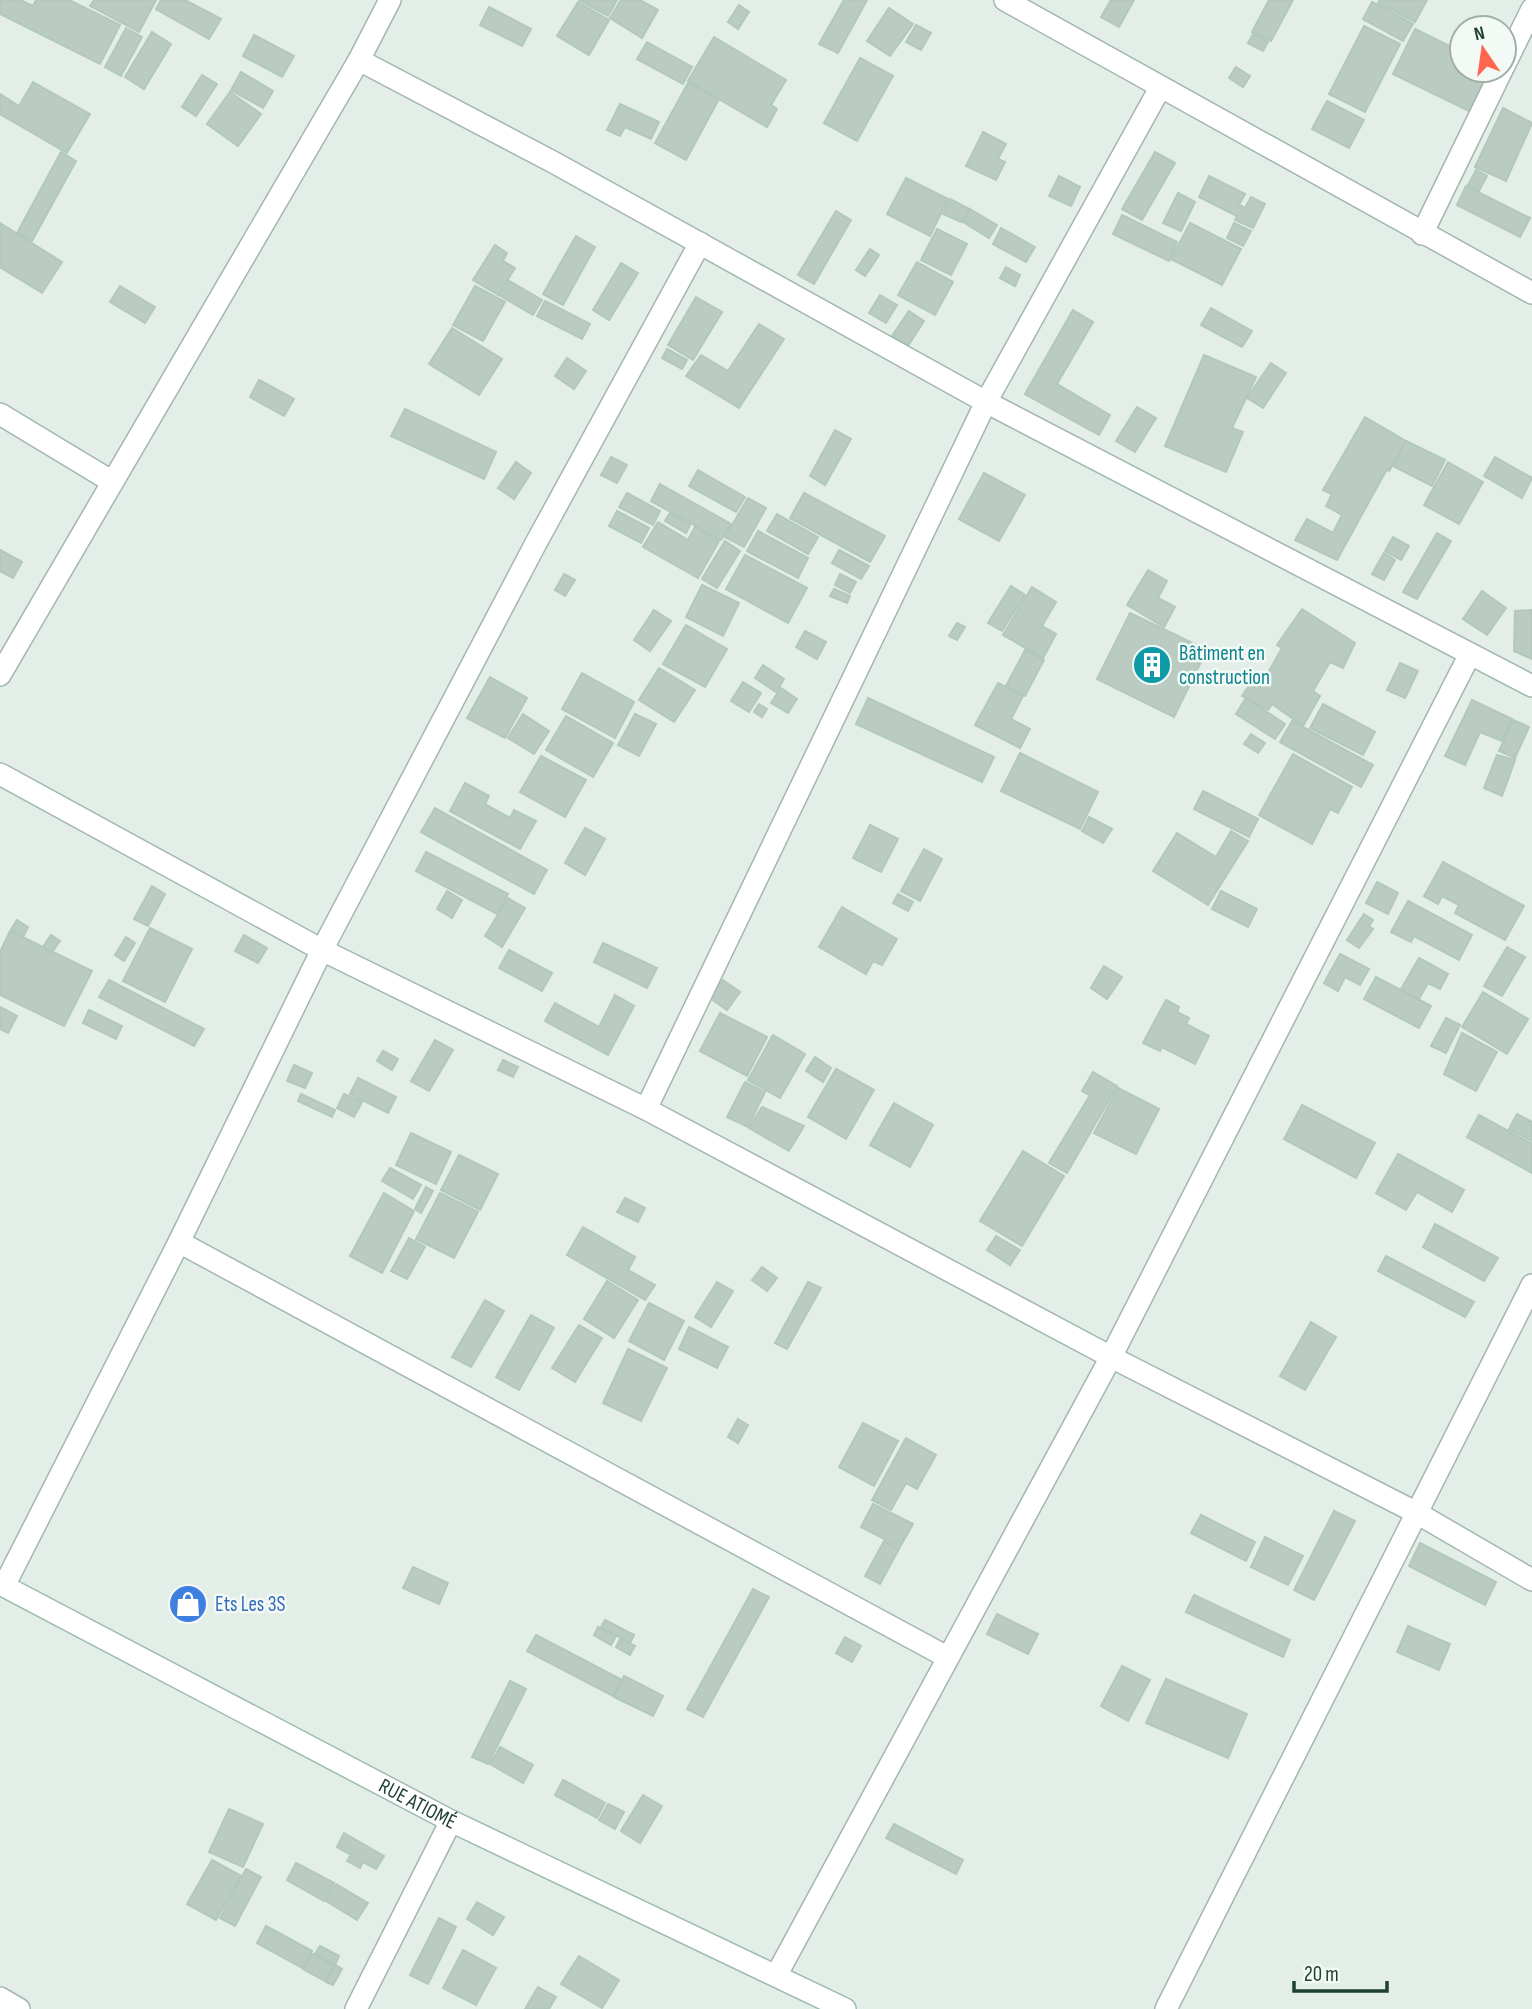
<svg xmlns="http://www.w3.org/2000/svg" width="1532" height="2009" font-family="'Sofia Sans Condensed',sans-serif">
  <rect width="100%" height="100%" fill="#e2eee7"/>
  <g fill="#baccc2" stroke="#b3c8bd" stroke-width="2">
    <polygon points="0,0 20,0 33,6 36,0 69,0 120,25 100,64 0,14"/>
    <polygon points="94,0 156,0 139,32 90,6"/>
    <polygon points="161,0 185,0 221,19 209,39 156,9"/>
    <polygon points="579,0 617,0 608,16"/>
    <polygon points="621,0 640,0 658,10 642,38 610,18"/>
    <polygon points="844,0 867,0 838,53 819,44"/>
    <polygon points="1111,0 1134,0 1119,27 1101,17"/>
    <polygon points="1269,0 1293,0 1271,41 1252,32"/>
    <polygon points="1380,0 1427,0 1415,22 1378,3"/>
    <polygon points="578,2 609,20 589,55 557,36"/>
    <polygon points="1372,2 1413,24 1403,41 1363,19"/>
    <polygon points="739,5 749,12 738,29 728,22"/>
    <polygon points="489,7 531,29 522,46 480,25"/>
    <polygon points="889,8 913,24 890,56 867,41"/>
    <polygon points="916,25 931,33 921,50 906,42"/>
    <polygon points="1364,26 1400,44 1365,112 1329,94"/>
    <polygon points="126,28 142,37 121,76 105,67"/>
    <polygon points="1415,29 1462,52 1462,70 1495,70 1473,113 1393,74"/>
    <polygon points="152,32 171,44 144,89 125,77"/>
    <polygon points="1253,34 1268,42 1263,51 1248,43"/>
    <polygon points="254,35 294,56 282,77 243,56"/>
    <polygon points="714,37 786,80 771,105 777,109 767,127 688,81"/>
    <polygon points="647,42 692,67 683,84 637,59"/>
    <polygon points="860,58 893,76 857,141 824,123"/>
    <polygon points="1236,67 1250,76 1243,87 1229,78"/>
    <polygon points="241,72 273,91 263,108 231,90"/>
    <polygon points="202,75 217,84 196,116 182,107"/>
    <polygon points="33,82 90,114 67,153 0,114 0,94 19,106"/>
    <polygon points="688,83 719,99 686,160 655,143"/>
    <polygon points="230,92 261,114 238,146 207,124"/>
    <polygon points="1327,101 1364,120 1349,148 1312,129"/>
    <polygon points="620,104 659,122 651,139 625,127 620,136 607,130"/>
    <polygon points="1503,108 1532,123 1506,181 1475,167"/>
    <polygon points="983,132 1006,144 998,159 1005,162 996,180 966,166"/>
    <polygon points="61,152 76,161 32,241 17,233"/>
    <polygon points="1155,152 1175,163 1142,220 1122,209"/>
    <polygon points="1476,170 1487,176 1479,191 1468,185"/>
    <polygon points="1059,176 1080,187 1071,206 1049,196"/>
    <polygon points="1209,176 1245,194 1239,205 1245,208 1251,197 1265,204 1253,228 1235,220 1237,216 1199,197"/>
    <polygon points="906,178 948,199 930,236 887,214"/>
    <polygon points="1466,186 1530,218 1520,237 1457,205"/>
    <polygon points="1178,193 1195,202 1181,231 1163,223"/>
    <polygon points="950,199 969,209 961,222 943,214"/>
    <polygon points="970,209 997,225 989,238 963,222"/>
    <polygon points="836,211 851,220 814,284 798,275"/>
    <polygon points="1122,215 1177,242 1169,261 1113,234"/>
    <polygon points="0,223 62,262 42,293 0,267"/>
    <polygon points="1190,223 1241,249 1222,285 1171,259"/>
    <polygon points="1234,223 1251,231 1243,246 1227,238"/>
    <polygon points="1001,228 1035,247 1026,262 993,244"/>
    <polygon points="937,229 967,244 951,275 921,260"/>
    <polygon points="576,236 595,247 563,305 543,294"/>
    <polygon points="495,245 507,253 503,261 515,268 498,295 473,280"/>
    <polygon points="870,249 879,255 865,276 856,270"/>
    <polygon points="917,262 953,282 935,315 898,295"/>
    <polygon points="621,263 638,273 609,320 593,310"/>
    <polygon points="1006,267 1020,275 1015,286 1000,278"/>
    <polygon points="508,280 542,300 533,315 499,295"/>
    <polygon points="120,286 155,307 145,323 110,302"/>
    <polygon points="475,286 505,302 483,341 453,325"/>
    <polygon points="880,295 897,305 886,323 869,313"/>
    <polygon points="696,297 722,312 693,360 668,345"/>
    <polygon points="545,301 590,324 582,339 537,316"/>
    <polygon points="1211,308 1252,331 1242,347 1201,325"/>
    <polygon points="1073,310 1093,322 1057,384 1110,415 1099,435 1025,394"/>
    <polygon points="909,311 924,321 908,346 892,336"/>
    <polygon points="759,324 784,339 739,408 686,376 701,355 728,371"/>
    <polygon points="452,328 502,359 479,395 429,364"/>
    <polygon points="667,349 687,360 682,369 662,358"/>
    <polygon points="1204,355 1256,377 1232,428 1243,432 1226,472 1165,446"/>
    <polygon points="567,358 586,371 574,389 555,376"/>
    <polygon points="1271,363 1286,373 1263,408 1247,398"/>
    <polygon points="259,380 294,399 284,416 250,397"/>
    <polygon points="1137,407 1156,418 1135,452 1116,441"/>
    <polygon points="405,409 496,452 484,479 391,436"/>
    <polygon points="1365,417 1406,441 1389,471 1387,469 1337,560 1295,540 1307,519 1333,533 1342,515 1326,506 1332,494 1323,490"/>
    <polygon points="835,430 851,439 825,485 810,476"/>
    <polygon points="1406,441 1445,460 1432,486 1393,466"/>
    <polygon points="611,457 627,465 617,483 601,475"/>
    <polygon points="1495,457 1532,478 1522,498 1484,476"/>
    <polygon points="516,462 531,473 514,499 498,488"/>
    <polygon points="1448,462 1483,482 1459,524 1424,505"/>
    <polygon points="698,470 745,497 736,512 689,486"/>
    <polygon points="984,473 1025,495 999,541 959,519"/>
    <polygon points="660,484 731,524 721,540 651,501"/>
    <polygon points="627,493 660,511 653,525 619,507"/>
    <polygon points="804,493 885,536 870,562 790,518"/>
    <polygon points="748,498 766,508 744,547 725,537"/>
    <polygon points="617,511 649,528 641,543 609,526"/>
    <polygon points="670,513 690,525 686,533 665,521"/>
    <polygon points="777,514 818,537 808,554 767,531"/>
    <polygon points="658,522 688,540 695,527 719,541 698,578 643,547"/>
    <polygon points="758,531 808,558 798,578 747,551"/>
    <polygon points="1437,533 1451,541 1417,599 1403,592"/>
    <polygon points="1393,537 1409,546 1401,560 1385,551"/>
    <polygon points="725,541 740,551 717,588 702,579"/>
    <polygon points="0,550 22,562 13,578 0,571"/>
    <polygon points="839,550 869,566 861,579 832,563"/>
    <polygon points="1384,553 1395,560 1384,580 1372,574"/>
    <polygon points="745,555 807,588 788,623 726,589"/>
    <polygon points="1148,570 1167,581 1158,598 1175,607 1164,627 1127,605"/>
    <polygon points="564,574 575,580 565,596 555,590"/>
    <polygon points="840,574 856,582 850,593 835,585"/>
    <polygon points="702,585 739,603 723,636 686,617"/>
    <polygon points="1011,586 1025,595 1002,631 988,623"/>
    <polygon points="1032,587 1056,602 1042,626 1056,634 1043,658 1003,635"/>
    <polygon points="834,589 850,596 847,603 830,596"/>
    <polygon points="1482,591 1506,608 1487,635 1463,619"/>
    <polygon points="1302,609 1355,643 1343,668 1330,662 1313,691 1320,696 1303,726 1272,704 1268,710 1242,696 1251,683 1260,687 1282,648 1277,645"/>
    <polygon points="654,610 671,621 650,651 634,640"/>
    <polygon points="1532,610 1532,659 1514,651 1515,611"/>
    <polygon points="1130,613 1207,650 1174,717 1097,679"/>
    <polygon points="957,623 965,627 957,640 949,636"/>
    <polygon points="686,625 727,649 705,687 663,664"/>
    <polygon points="805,631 826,642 817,659 796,647"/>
    <polygon points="1025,650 1044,660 1025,696 1006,686"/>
    <polygon points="1400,663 1418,671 1405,698 1387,690"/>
    <polygon points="763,665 784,679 776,692 755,678"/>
    <polygon points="659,668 695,690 674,722 639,700"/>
    <polygon points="582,673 634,702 615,738 562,709"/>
    <polygon points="490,677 527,698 505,738 467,718"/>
    <polygon points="743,682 761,693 749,712 731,701"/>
    <polygon points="998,683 1023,696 1011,719 1030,729 1020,748 975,725"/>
    <polygon points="781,688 797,699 788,713 771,703"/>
    <polygon points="868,698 994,757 982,782 856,724"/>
    <polygon points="1246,698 1285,724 1275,739 1236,714"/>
    <polygon points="1472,700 1512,719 1502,741 1480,732 1465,765 1445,756"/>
    <polygon points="759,704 767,709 762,717 754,712"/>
    <polygon points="1323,704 1375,732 1363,755 1310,728"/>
    <polygon points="523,714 549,731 534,754 508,738"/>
    <polygon points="635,714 656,724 639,756 618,745"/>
    <polygon points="566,716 613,743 593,777 546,750"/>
    <polygon points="1513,720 1529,727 1515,758 1499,751"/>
    <polygon points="1292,721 1373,765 1361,787 1280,742"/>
    <polygon points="1251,734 1265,743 1258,753 1244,744"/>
    <polygon points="1020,753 1098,792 1080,829 1001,791"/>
    <polygon points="1293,754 1352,787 1338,813 1330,809 1312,844 1259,815"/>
    <polygon points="1497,755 1515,760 1502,796 1484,788"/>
    <polygon points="541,756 586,780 565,817 520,792"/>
    <polygon points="465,783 489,796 485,804 510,818 514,810 536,821 520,849 450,811"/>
    <polygon points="1203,791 1258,819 1249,837 1194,809"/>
    <polygon points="435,808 547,870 534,894 421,832"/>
    <polygon points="1089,817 1112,829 1103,843 1082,831"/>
    <polygon points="870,825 898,839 881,872 853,858"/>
    <polygon points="585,828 605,839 585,875 565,863"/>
    <polygon points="1231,831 1248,841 1208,905 1153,871 1177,833 1216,857"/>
    <polygon points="924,849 942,859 920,901 901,891"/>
    <polygon points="426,852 508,894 497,914 416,871"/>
    <polygon points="1443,862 1524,906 1505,940 1455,913 1459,905 1442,896 1438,904 1424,896"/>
    <polygon points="1377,882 1398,893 1388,914 1366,903"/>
    <polygon points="152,886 165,894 148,926 134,919"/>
    <polygon points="447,891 462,900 452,918 437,909"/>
    <polygon points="1221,891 1257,909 1248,927 1212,909"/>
    <polygon points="898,894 913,902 908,911 893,903"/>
    <polygon points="508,898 525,908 502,947 485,936"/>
    <polygon points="1408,901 1472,935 1459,960 1414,936 1411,942 1391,932"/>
    <polygon points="842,907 897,939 882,965 873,961 866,974 819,947"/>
    <polygon points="1364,914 1373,920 1369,926 1373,929 1359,948 1347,940"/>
    <polygon points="17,920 28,927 23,937 11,930"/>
    <polygon points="150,928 192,949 165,1002 123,981"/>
    <polygon points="10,931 92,971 64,1026 0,995 0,952"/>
    <polygon points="51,935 60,941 52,952 43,947"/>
    <polygon points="244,935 267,948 258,963 235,951"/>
    <polygon points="126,937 135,943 124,961 115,955"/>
    <polygon points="603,943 657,968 647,988 594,962"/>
    <polygon points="1507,947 1525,957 1502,996 1484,986"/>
    <polygon points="509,950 552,973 542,991 499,968"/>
    <polygon points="1340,954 1369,969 1360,985 1345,977 1338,991 1324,983"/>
    <polygon points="1419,958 1448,974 1440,989 1428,983 1419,999 1401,989"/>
    <polygon points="1104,966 1122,977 1107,999 1091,988"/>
    <polygon points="1376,977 1431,1006 1419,1028 1364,999"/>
    <polygon points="109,980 204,1029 194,1046 99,997"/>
    <polygon points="723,980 740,992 727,1010 710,998"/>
    <polygon points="1483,992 1528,1019 1507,1054 1462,1027"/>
    <polygon points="615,995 634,1006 608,1055 545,1021 555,1003 599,1027"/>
    <polygon points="1166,1000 1179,1007 1177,1012 1189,1018 1186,1024 1209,1036 1195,1064 1162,1047 1160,1051 1143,1043"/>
    <polygon points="0,1007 17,1016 8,1033 0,1029"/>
    <polygon points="89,1010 122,1026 116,1039 83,1023"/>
    <polygon points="720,1013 767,1037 747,1076 700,1051"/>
    <polygon points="1446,1018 1460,1025 1446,1053 1431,1046"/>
    <polygon points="1462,1033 1497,1052 1476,1091 1444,1074"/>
    <polygon points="773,1035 805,1054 780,1098 748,1080"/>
    <polygon points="435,1040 453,1050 429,1091 411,1081"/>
    <polygon points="383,1051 398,1059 392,1070 377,1061"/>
    <polygon points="815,1057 831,1068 823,1082 806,1071"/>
    <polygon points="503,1060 518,1067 513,1077 498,1070"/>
    <polygon points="294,1065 312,1073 305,1088 287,1081"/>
    <polygon points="836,1069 874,1090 846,1139 808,1117"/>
    <polygon points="1093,1072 1117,1086 1067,1173 1049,1163 1090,1095 1082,1091"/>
    <polygon points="358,1078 396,1097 388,1113 350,1094"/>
    <polygon points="745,1082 765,1092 748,1127 727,1117"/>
    <polygon points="1118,1088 1159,1109 1136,1154 1094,1133"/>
    <polygon points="301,1094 335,1110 332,1117 298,1101"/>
    <polygon points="344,1094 362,1102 354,1117 337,1108"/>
    <polygon points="894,1103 933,1125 910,1167 870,1145"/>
    <polygon points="1302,1105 1375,1143 1356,1178 1284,1139"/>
    <polygon points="762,1107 804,1126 789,1151 749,1128"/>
    <polygon points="1517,1114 1532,1122 1532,1141 1509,1129"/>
    <polygon points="1479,1115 1532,1144 1532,1173 1467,1137"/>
    <polygon points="411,1133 451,1152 436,1184 396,1165"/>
    <polygon points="1023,1151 1064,1176 1022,1246 980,1221"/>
    <polygon points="1398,1154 1464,1190 1452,1212 1417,1192 1406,1210 1376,1193"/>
    <polygon points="459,1155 498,1174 480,1210 441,1190"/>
    <polygon points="390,1168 421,1185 413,1199 382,1181"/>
    <polygon points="426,1187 433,1191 421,1213 415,1209"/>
    <polygon points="384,1193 414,1211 382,1273 350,1256"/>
    <polygon points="440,1193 478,1212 454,1258 416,1239"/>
    <polygon points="625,1198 645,1208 638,1222 617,1212"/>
    <polygon points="1435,1224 1498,1258 1484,1281 1423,1247"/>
    <polygon points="583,1227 635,1257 628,1270 655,1285 645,1300 567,1255"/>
    <polygon points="996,1236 1020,1250 1010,1265 987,1250"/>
    <polygon points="409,1238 425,1247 407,1279 391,1271"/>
    <polygon points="1386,1256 1474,1302 1465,1317 1378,1271"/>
    <polygon points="762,1267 777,1278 767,1291 752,1280"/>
    <polygon points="607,1281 638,1300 614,1338 584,1319"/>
    <polygon points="717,1282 733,1291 711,1327 695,1317"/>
    <polygon points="808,1282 821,1288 787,1349 775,1343"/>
    <polygon points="485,1300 504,1311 471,1367 452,1357"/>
    <polygon points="649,1303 684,1321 664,1360 629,1341"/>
    <polygon points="531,1315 554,1328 519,1390 496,1377"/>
    <polygon points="1311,1322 1336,1337 1305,1390 1280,1376"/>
    <polygon points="579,1325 602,1338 575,1382 552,1368"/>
    <polygon points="689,1327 728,1347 717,1368 679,1349"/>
    <polygon points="628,1349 667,1368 641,1421 603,1403"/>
    <polygon points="738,1419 748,1425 738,1443 728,1437"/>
    <polygon points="863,1423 898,1441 874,1486 839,1467"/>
    <polygon points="906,1438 936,1455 917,1489 906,1483 891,1510 872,1500"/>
    <polygon points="873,1504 913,1524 900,1547 861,1527"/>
    <polygon points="1334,1511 1355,1521 1314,1600 1294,1590"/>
    <polygon points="1201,1515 1255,1542 1246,1561 1191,1533"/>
    <polygon points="1265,1537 1303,1556 1288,1585 1251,1567"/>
    <polygon points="884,1541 899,1549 880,1584 865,1576"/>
    <polygon points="1420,1543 1496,1582 1485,1605 1409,1566"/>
    <polygon points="413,1567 448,1583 439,1604 403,1588"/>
    <polygon points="753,1589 769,1597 703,1717 687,1709"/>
    <polygon points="1194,1595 1290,1640 1283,1657 1186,1612"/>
    <polygon points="997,1614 1038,1634 1028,1654 987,1634"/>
    <polygon points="605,1620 634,1635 630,1643 601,1627"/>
    <polygon points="1408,1626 1450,1644 1439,1670 1397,1652"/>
    <polygon points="598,1627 616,1636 611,1645 594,1635"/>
    <polygon points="536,1635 622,1680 613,1696 527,1651"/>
    <polygon points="845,1637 861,1646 852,1662 836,1653"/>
    <polygon points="620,1639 635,1646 630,1655 616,1647"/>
    <polygon points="1122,1666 1150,1680 1128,1721 1101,1706"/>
    <polygon points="624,1676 663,1696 653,1716 614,1697"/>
    <polygon points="1166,1679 1247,1714 1228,1758 1146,1723"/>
    <polygon points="510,1681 526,1689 488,1764 472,1757"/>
    <polygon points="500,1747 533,1765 523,1783 490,1764"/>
    <polygon points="563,1780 605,1803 597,1818 555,1795"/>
    <polygon points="643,1795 662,1806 640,1843 621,1831"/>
    <polygon points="608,1804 624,1812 615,1829 599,1820"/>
    <polygon points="229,1809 263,1824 243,1867 209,1852"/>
    <polygon points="894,1824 963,1860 956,1874 886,1838"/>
    <polygon points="344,1833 384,1856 376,1869 363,1862 360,1868 347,1861 351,1855 337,1847"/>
    <polygon points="212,1860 241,1876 216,1920 187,1904"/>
    <polygon points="296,1863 334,1883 324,1901 287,1880"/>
    <polygon points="246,1869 261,1877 235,1926 220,1918"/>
    <polygon points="336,1884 368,1903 357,1920 326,1901"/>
    <polygon points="477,1902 504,1917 493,1935 467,1919"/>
    <polygon points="439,1918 456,1927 428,1984 410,1975"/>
    <polygon points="266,1926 312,1951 302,1968 257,1943"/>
    <polygon points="320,1946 339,1956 335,1965 315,1954"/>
    <polygon points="463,1950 496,1968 476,2005 443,1988"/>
    <polygon points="312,1954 334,1966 325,1981 303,1969"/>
    <polygon points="579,1956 619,1980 602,2008 561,1984"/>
    <polygon points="336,1965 342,1969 333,1985 326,1982"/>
    <polygon points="538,1987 556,1997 549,2009 525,2009"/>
  </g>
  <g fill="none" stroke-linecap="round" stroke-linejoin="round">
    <defs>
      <g id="street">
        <polyline points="1005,0 1532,293"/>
        <polyline points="359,60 553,162 986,402 1532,686"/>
        <polyline points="1504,66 1532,9"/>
        <polyline points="1422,234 1502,70"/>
        <polyline points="0,414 111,481"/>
        <polyline points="0,675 359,60 390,0"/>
        <polyline points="0,774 322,950 646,1109 1111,1357 1417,1513 1532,1580"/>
        <polyline points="646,1109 986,402 1160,88"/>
        <polyline points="179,1242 947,1657"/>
        <polyline points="4,1586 179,1242 322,950 536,543 700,243"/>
        <polyline points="777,1974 1111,1357 1470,654"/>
        <polyline points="0,1998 19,2009"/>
        <polyline points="356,2009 451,1821"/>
        <polyline points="1166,2009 1532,1285"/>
      </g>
      <g id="secondary">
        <path id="s1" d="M0,1584l451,237 394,188"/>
      </g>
    </defs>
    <use href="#street" stroke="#a4b7ae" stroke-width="24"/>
    <use href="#secondary" stroke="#9fbbae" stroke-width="24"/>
    <use href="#street" stroke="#fff" stroke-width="21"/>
    <use href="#secondary" stroke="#fff" stroke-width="21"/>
  </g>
  <defs>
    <symbol id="building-disc" viewBox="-11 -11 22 22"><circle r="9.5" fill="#0f9aa8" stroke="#f3faf5"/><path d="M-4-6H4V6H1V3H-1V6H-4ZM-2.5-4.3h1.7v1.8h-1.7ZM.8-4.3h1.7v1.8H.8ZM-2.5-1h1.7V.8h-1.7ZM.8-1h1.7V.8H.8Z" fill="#fff"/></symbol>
    <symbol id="shop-disc" viewBox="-11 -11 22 22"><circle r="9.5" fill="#3f7fe0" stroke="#f3faf5"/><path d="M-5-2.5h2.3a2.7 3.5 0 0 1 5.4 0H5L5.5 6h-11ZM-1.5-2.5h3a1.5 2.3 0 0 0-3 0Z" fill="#fff"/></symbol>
  </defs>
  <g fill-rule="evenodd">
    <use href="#building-disc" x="1130" y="643" width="44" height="44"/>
    <use href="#shop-disc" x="166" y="1582" width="44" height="44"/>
  </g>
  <g text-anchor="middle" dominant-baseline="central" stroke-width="5" stroke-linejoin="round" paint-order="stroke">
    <g font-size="21" fill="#0d838f" stroke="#f3faf5" text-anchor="start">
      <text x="1179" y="653">Bâtiment en<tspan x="1179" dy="24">construction</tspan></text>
    </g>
    <g font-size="21" fill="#366cbe" stroke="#f3faf5" text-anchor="start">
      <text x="215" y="1604">Ets Les 3S</text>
    </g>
    <g font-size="21" fill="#1f4134" stroke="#f3faf5">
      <text stroke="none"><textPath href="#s1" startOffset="472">RUE ATIOMÉ</textPath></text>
    </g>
  </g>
  <g transform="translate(1483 49) rotate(347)"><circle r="33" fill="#f3faf5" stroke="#9eb0a8" stroke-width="2"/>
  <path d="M0-5L12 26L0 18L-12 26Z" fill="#ff664f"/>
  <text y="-10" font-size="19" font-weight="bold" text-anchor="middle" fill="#1f4134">N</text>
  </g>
  <path d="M1294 1981v10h93v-10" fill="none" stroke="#1f4134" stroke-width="3.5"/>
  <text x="1304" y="1981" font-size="21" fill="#1f4134" stroke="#f3faf5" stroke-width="5" paint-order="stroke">20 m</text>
</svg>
